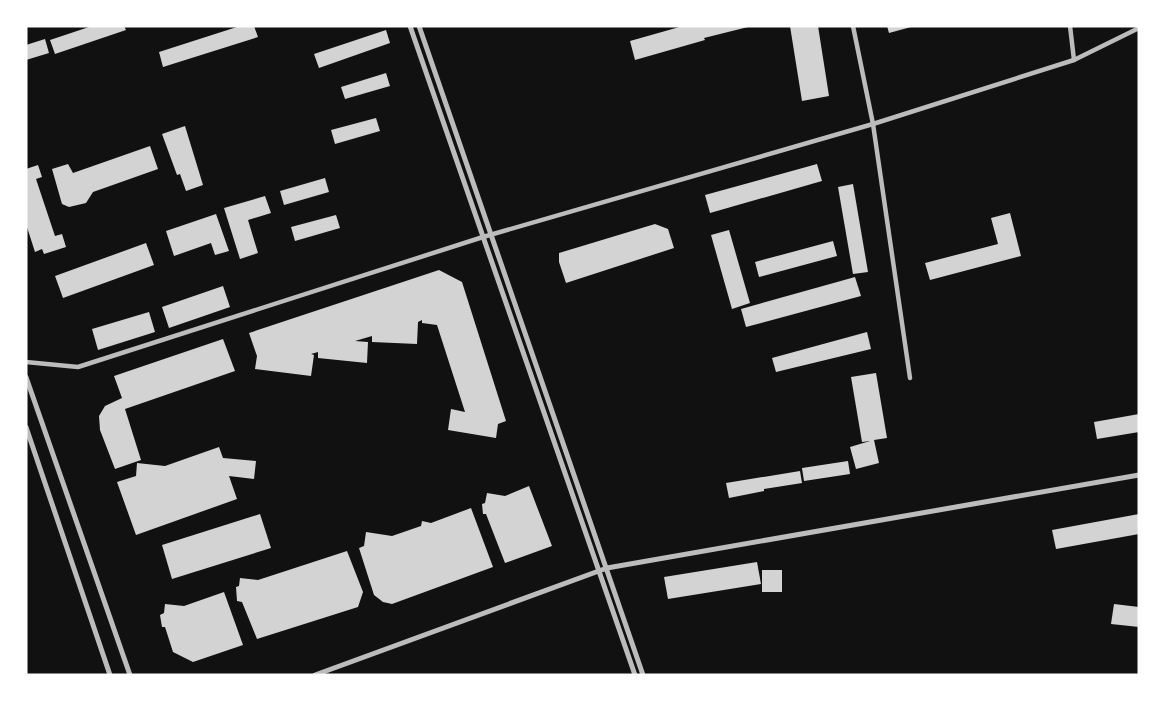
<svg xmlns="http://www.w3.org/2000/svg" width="1165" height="701" font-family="'Varela Round',sans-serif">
  <rect width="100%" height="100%" fill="#111"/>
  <g fill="#d3d3d3">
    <polygon points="92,26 124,26 126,30 55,54 50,40"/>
    <polygon points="240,26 254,26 258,37 163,67 159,52"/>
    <polygon points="683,26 748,26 748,27 704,38 705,40 635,60 630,41"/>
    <polygon points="790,26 818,26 829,96 802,101"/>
    <polygon points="887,26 911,26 911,27 889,33"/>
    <polygon points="386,30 390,43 319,68 314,54"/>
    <polygon points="45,39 49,53 26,60 26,45"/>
    <polygon points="386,73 390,86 345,99 341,87"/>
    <polygon points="376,118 380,131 335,144 331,130"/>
    <polygon points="185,126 203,185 186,191 180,174 177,175 162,134"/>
    <polygon points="150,146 158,169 93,192 86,203 69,207 62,204 52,169 68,164 73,173"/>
    <polygon points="817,164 822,181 710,213 705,195"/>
    <polygon points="38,165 42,177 36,179 55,236 62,234 66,247 44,254 42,249 35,252 26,224 26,169"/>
    <polygon points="325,178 329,192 284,205 280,191"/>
    <polygon points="853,184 868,272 853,274 838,187"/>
    <polygon points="265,196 271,213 248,220 258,253 240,259 224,208"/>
    <polygon points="1010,213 1021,256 930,280 925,263 998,244 991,218"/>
    <polygon points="216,214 229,251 215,255 211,243 174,256 166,231"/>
    <polygon points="336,215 340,228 295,241 291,227"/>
    <polygon points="655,224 668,229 674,248 566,283 559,262 559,253"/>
    <polygon points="729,230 750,303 732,309 711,235"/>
    <polygon points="833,241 837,256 759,277 755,262"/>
    <polygon points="146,243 154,265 63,298 55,276"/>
    <polygon points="439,270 462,282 506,421 498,424 496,438 448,430 451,409 465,412 437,325 422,323 422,320 418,322 417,344 372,342 372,336 355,341 368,342 367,363 318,358 318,352 311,354 314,355 311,376 255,369 257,356 249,333"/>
    <polygon points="855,277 861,296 746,327 741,309"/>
    <polygon points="223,286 230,307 169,328 162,307"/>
    <polygon points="149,312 155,332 98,350 92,329"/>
    <polygon points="867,332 871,349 776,372 772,358"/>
    <polygon points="223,339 235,371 125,409 141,460 115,469 100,430 99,416 105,406 122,398 114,376"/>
    <polygon points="876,373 887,438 874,440 879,463 856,469 850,447 870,441 862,442 851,377"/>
    <polygon points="1139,414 1139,432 1097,439 1094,422"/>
    <polygon points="219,447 223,458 256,461 254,479 229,476 237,499 136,535 117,482 136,476 137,463 165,466"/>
    <polygon points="848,461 850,474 804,481 802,468"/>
    <polygon points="800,471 802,483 764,489 764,491 729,498 726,483"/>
    <polygon points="529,486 552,546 505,563 486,514 483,514 482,504 485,503 487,493 505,496"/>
    <polygon points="471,508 493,567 392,604 383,602 374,595 359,548 364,546 366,532 392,536 421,526 422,521 431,523"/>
    <polygon points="260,514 271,548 172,579 162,545"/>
    <polygon points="1139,514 1139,534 1056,549 1052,530"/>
    <polygon points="347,551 363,592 358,607 257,639 242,602 237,601 236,587 239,586 240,578 258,580"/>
    <polygon points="757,562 761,584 668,599 664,577"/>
    <rect x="762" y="570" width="20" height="22"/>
    <polygon points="224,592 243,645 193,662 173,652 165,627 162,627 160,615 164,613 165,604 184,606"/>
    <polygon points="1114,604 1139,607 1139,627 1111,624"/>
  </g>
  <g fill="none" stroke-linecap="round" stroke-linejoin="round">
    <g stroke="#bcbcbc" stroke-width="4.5">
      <polyline points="853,26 873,124 910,378"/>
      <polyline points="1070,26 1074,60"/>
      <polyline points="26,362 78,367 483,237 873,124 1074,60 1139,28"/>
    </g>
    <g stroke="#bcbcbc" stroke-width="5">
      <polyline points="410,26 635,675"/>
      <polyline points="419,26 643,675"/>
      <polyline points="26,377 130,675"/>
      <polyline points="26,427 110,675"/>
      <polyline points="315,675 607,568 1139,475"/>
    </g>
  </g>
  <rect width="1165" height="701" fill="none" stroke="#ffffff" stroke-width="55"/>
</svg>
